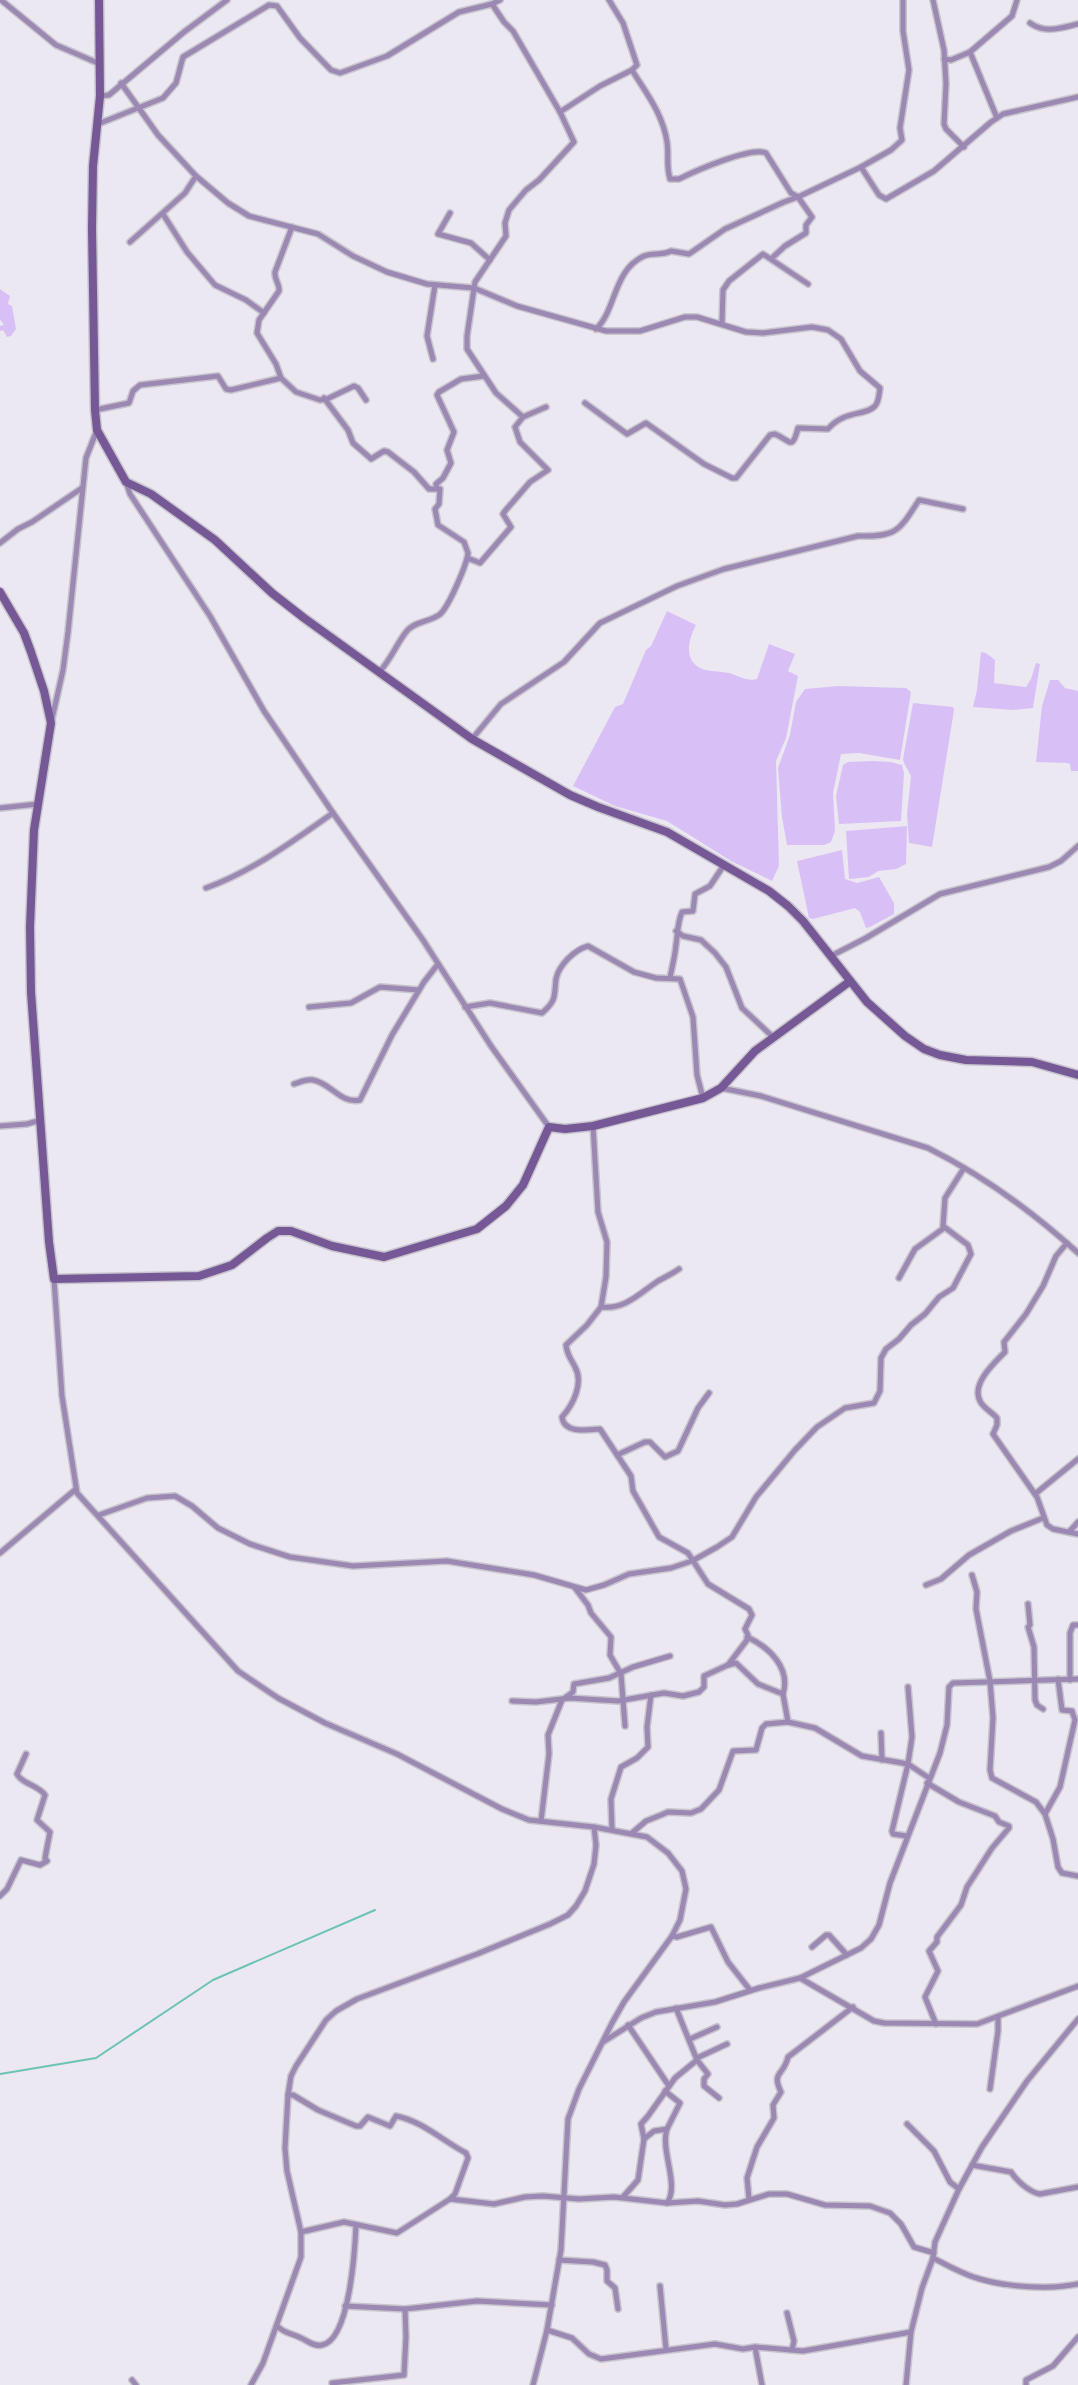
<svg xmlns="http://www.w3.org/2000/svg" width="1078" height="2385" font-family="'Zilla Slab',serif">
  <rect width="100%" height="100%" fill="#ece8f2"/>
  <g fill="#d8c0f6">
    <polygon points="0,289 10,296 8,304 12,306 16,329 11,336 7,337 3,330 0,331 0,326 4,325 0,319"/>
    <path d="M667,611l29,14c-7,13 -13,34 4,43 8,4 21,3 29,5 10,3 18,9 28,6l12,-35 26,10 -7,17 10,5 -12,62 -10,23 3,105 -7,15 -41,-20 -64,-40 -52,-15 -42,-20 42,-79 8,-3 23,-54 5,-4z"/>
    <polygon points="981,652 986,653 995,660 994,683 1026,687 1031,679 1036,663 1040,664 1033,708 1013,710 973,707 977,690"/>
    <polygon points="1050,680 1058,680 1065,688 1078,691 1078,771 1071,771 1070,764 1067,763 1036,762 1042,706"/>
    <polygon points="838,686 906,688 911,692 900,760 859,753 841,754 833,793 835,831 831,842 824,845 787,845 782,817 778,768 790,735 796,702 805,689"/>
    <polygon points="913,703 953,707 954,710 932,847 909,843 907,814 911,776 904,763 903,759"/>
    <polygon points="872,761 891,762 902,765 904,773 901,821 839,824 836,796 843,765 848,762"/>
    <polygon points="907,826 906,864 896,869 878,871 869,877 849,879 846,831"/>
    <polygon points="842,850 845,879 857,883 879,877 894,903 894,914 870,927 866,928 860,912 855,908 813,919 809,918 797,861"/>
  </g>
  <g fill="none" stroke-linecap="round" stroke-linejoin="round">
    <polyline stroke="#6ac3b4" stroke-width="2" points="0,2074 96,2058 213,1980 375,1910"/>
    <defs>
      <g id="street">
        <polyline points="1,0 56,45 100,64"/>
        <polyline points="933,0 944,50 946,84 944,124 946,129 964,147"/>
        <polyline points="492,4 504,22 513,31 560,112 574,142 539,180 526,190 509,210 505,223 506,236 475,282 467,336 467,349 496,393 523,417 546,407"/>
        <path d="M1030,23c15,11 31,5 48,1"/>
        <polyline points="970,52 997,118"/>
        <polyline points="944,59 951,60 970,52 1012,16 1017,0"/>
        <path d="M632,70c14,23 31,44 35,72 2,13 -1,24 3,37h9c16,-8 73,-33 87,-26l25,40 7,4 63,-30 18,28 7,4 48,-28 57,-49 12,-8 75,-17"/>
        <path d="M121,83l37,52 38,41 32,27 21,13 69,18 35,22 34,16 40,12 47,4 43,18 89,25h34l45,-14h12l49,15 17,1 49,-6 16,3 13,9 19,32 20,17c-1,6 -1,14 -5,18 -9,10 -31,4 -47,23l-30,-1c-6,23 -7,13 -23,6l-5,1 -34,43h-4l-28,-14 -58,-41 -19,11 -42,-31"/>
        <polyline points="100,96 109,95 184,32 227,0"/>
        <polyline points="560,112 600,86 632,70 637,65 623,23 609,0"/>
        <polyline points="98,124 163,98 176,83 183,57 269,5 277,6 300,38 331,70 340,73 387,56 459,12 492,4 500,0"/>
        <polyline points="861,167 891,150 902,140 900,128 909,70 903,31 903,0"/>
        <polyline points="450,213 438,234 471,243 490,260"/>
        <polyline points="163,214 187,252 215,285 246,300 264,313"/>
        <path d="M292,227l-17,45c-1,8 5,12 4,19l-20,29 -2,13 19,31 5,14 15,14 24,8 7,-1 27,-13 4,2 8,12"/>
        <polyline points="130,242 185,193 196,176"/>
        <polyline points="722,323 723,290 729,281 763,254 808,284"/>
        <path d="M596,329c20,-18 17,-59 48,-73 9,-4 18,0 27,-5l18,3 36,-25 59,-27 14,-5 14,20 -6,8v8l-21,13 -13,12"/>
        <polyline points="433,359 427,336 435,285"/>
        <path d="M324,398l24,32 5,13 16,14 2,2 13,-8 4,1 26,20 15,17h11l-1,15 -4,5 3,16 26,17 4,11c-1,11 -20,56 -29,62 -10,7 -26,7 -33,17 -10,13 -15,27 -26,39"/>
        <polyline points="95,410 129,403 133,391 140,385 218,376 226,389 231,390 281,378"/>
        <polyline points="126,482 130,494 210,616 264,711 333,813 423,940 491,1046 549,1127"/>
        <polyline points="437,488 436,484 443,478 451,463 447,450 454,432 437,395 439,392 461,379 484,376"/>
        <polyline points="0,543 18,529 32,522 82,488"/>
        <polyline points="467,560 470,559 480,563 511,527 503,514 505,511 530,482 548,470 520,442 515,427 523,417"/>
        <polyline points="52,719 63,670 68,632 86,458 97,430"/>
        <path d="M472,739l29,-35 63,-42 36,-39 77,-37 47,-17 134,-33c39,1 41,-5 61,-36l44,9"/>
        <polyline points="0,808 38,804"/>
        <path d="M206,888c47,-17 87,-47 127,-75"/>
        <polyline points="676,931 683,936 701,940 715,953 726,967 742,1008 773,1037"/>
        <polyline points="831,956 866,938 940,894 1049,867 1061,861 1078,846"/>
        <path d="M670,978c2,-11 5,-22 6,-33 2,-12 1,-21 6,-33l11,-1 2,-17 15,-8 14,-21"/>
        <polyline points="309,1007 351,1003 380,987 419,990"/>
        <path d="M465,1007l25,-4 52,10c15,-13 12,-17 14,-34 3,-14 18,-29 32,-33l46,26 22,6 24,1 13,38 4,58 6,23"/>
        <path d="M294,1084c6,-2 13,-5 19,-4 18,3 27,24 47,20l32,-65 32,-53 14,-18"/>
        <path d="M721,1088l40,8 167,52c54,27 105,64 150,105"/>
        <polyline points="0,1126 27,1124 41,1120"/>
        <path d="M1067,1243l-11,13 -13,30 -17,28 -22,28 1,10c-11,11 -34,32 -25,49 3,7 12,11 17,17v7l-4,9 44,63 10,28 6,4 25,5"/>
        <polyline points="899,1278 915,1249 944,1228"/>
        <polyline points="54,1279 62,1396 77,1493 238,1671 278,1698 325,1723 397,1754 502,1809 529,1820 594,1827 647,1837 668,1853 682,1871 686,1889 680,1920 672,1936 624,2002 612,2023 579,2089 568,2119 561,2250 547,2330 533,2385"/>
        <path d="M601,1307c24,3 39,-14 57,-26 7,-4 14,-7 21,-12"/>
        <polyline points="617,1455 645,1442 650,1442 665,1457 678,1451 698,1408 709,1393"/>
        <polyline points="1035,1494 1078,1459"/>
        <polyline points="99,1515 147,1498 175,1496 192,1506 218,1528 250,1544 290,1557 353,1566 447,1561 534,1575 586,1590 604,1585 629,1574 671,1568 692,1561 717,1547 732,1537 756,1497 795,1450 817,1427 845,1408 874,1403 880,1391 881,1358 886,1349 899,1339 911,1325 925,1314 939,1297 953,1288 971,1254 968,1245 943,1226 945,1198 964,1168"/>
        <polyline points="1069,1532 1078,1522"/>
        <polyline points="0,1553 76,1489"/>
        <polyline points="972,1575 977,1592 976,1609 990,1681 993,1718 990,1770 992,1778 1036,1802 1045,1814"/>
        <polyline points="926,1585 941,1579 969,1555 1011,1531 1043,1518"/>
        <polyline points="575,1588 588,1605 591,1613 611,1637 610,1655 621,1674 625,1726"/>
        <polyline points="1028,1604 1030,1625 1028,1627 1034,1647 1035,1700 1037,1705 1043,1709"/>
        <path d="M747,1637c22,10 44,31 36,57"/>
        <polyline points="728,1665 736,1663 758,1684 783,1694 788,1722"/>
        <polyline points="1058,1679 1062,1710 1072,1711 1075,1720 1060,1787 1045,1814 1053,1839 1058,1867 1062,1873 1078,1876"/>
        <polyline points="1070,1680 1070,1633 1073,1625 1078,1625"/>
        <path d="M512,1701l24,1 34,-4 48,3 46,-8 19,3 16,-4 5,-5v-11l24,-11 19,-25 1,-5 -3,-6 7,-14 -3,-6 -41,-25 -20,-31 -29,-16 -26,-46 -2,-15 -31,-47c-12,1 -36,5 -38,-12 11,-12 22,-34 13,-50 -4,-8 -8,-12 -9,-22l21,-20 14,-18 5,-30 1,-35 -9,-30 -5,-86"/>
        <polyline points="881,1733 882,1760"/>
        <polyline points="927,1783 959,1802 995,1816 999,1822 1009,1826 1009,1828 992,1848 967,1887 961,1905 937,1937 937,1942 929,1951 938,1971 925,1997 936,2024"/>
        <polyline points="541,1821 549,1754 548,1735 562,1700 573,1692 574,1684 609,1678 633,1667 670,1656"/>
        <polyline points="612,1830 611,1799 621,1767 637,1758 648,1747 647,1727 651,1695"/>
        <polyline points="632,1833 646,1821 661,1815 668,1812 691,1813 701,1809 719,1790 733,1751 756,1750 762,1728 766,1724 788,1722 815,1728 862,1756 908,1764 929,1778"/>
        <polyline points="907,1836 893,1834 892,1831 908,1764 912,1737 908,1687"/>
        <path d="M0,1896l7,-7 14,-29 19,5 7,-4 -2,-3 5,-26 -13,-12 8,-25c-7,-10 -23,-11 -28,-21l9,-20"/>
        <polyline points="672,1936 677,1937 711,1927 728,1962 750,1990"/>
        <polyline points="812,1947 826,1935 829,1935 847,1955"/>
        <polyline points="800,1978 874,2021 884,2023 977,2024 1078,1986"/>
        <polyline points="628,2025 669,2086"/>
        <polyline points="690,2039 717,2027"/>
        <polyline points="603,2042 641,2018 656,2012 715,2002 759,1988 800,1978 861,1948 871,1939 879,1925 890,1883 940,1753 947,1725 949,1687 953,1683 1078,1679"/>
        <polyline points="697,2058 727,2044"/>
        <polyline points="697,2060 708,2074 704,2079 704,2086 719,2098"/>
        <polyline points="990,2089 998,2031 998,2017"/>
        <path d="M288,2095h5l25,15 38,16h4l8,-9 22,9 6,-10c26,5 47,25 70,37l2,5 -13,36 -5,5"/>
        <polyline points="907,2124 934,2151 950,2182 959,2189"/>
        <polyline points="644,2139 654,2131 667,2129 680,2103 665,2091"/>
        <path d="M972,2165l39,7c6,9 18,20 29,22l38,-7"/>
        <polyline points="623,2197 638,2180 644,2139 641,2124 648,2116 675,2078 697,2060 676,2008"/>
        <path d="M749,2199l-2,-21 10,-31 17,-29 -1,-13 8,-13c-10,-21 3,-16 7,-35l65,-50"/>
        <path d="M667,2203c13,-18 -7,-52 0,-74"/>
        <polyline points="301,2232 344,2222 397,2233 450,2199 494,2204 525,2197 543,2196 579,2199 614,2197 667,2203 698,2201 725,2205 737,2204 769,2194 787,2194 825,2205 870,2206 890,2213 901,2224 914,2247 934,2253"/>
        <path d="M933,2258c16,8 31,17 47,21 27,8 71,11 98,5"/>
        <polyline points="559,2260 593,2262 605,2265 607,2270 607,2281 615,2288 618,2309"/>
        <polyline points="660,2286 666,2349"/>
        <polyline points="345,2306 405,2309 477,2301 552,2305"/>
        <polyline points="787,2313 794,2341 792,2350"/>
        <path d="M277,2326c8,8 15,7 24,12 7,3 13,9 21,7 28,-5 33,-97 34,-120"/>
        <polyline points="547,2330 572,2338 589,2354 601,2359 715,2344 743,2349 755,2347 803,2351 911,2332"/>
        <polyline points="755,2347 762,2385"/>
        <polyline points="132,2380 136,2385"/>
        <polyline points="332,2383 404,2375 406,2337 405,2309"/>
        <polyline points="251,2385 263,2363 301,2257 301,2232 287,2171 285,2148 288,2095 291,2076 296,2066 326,2020 336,2011 357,1999 477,1954 550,1924 568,1915 576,1906 585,1891 594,1864 596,1845 594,1827"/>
        <polyline points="906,2385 911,2332 922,2288 933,2258 935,2242 959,2189 982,2147 1027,2081 1078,2019"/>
        <polyline points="1026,2385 1026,2380 1053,2366 1078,2337"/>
      </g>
      <g id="secondary">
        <polyline points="99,0 100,96 93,166 92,229 95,410 97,430 126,482 151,494 215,540 272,593 304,618 472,739 570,795 598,807 667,832 769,891 788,906 803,921 867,1002 905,1036 924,1049 940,1055 966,1060 1032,1062 1078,1075"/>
        <polyline points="0,592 24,633 31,652 44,691 51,723 34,830 30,927 31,992 49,1242 54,1279 199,1276 232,1265 267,1238 278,1231 291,1231 332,1246 384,1257 477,1229 506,1206 523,1185 549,1127 565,1129 593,1126 703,1098 721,1088 755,1051 849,982"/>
      </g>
    </defs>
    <use href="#street" stroke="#c7c4cd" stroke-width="8"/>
    <use href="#secondary" stroke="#c7c4cd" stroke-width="11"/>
    <use href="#street" stroke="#9b88b3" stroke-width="5"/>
    <use href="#secondary" stroke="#765897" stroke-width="8"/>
  </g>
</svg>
